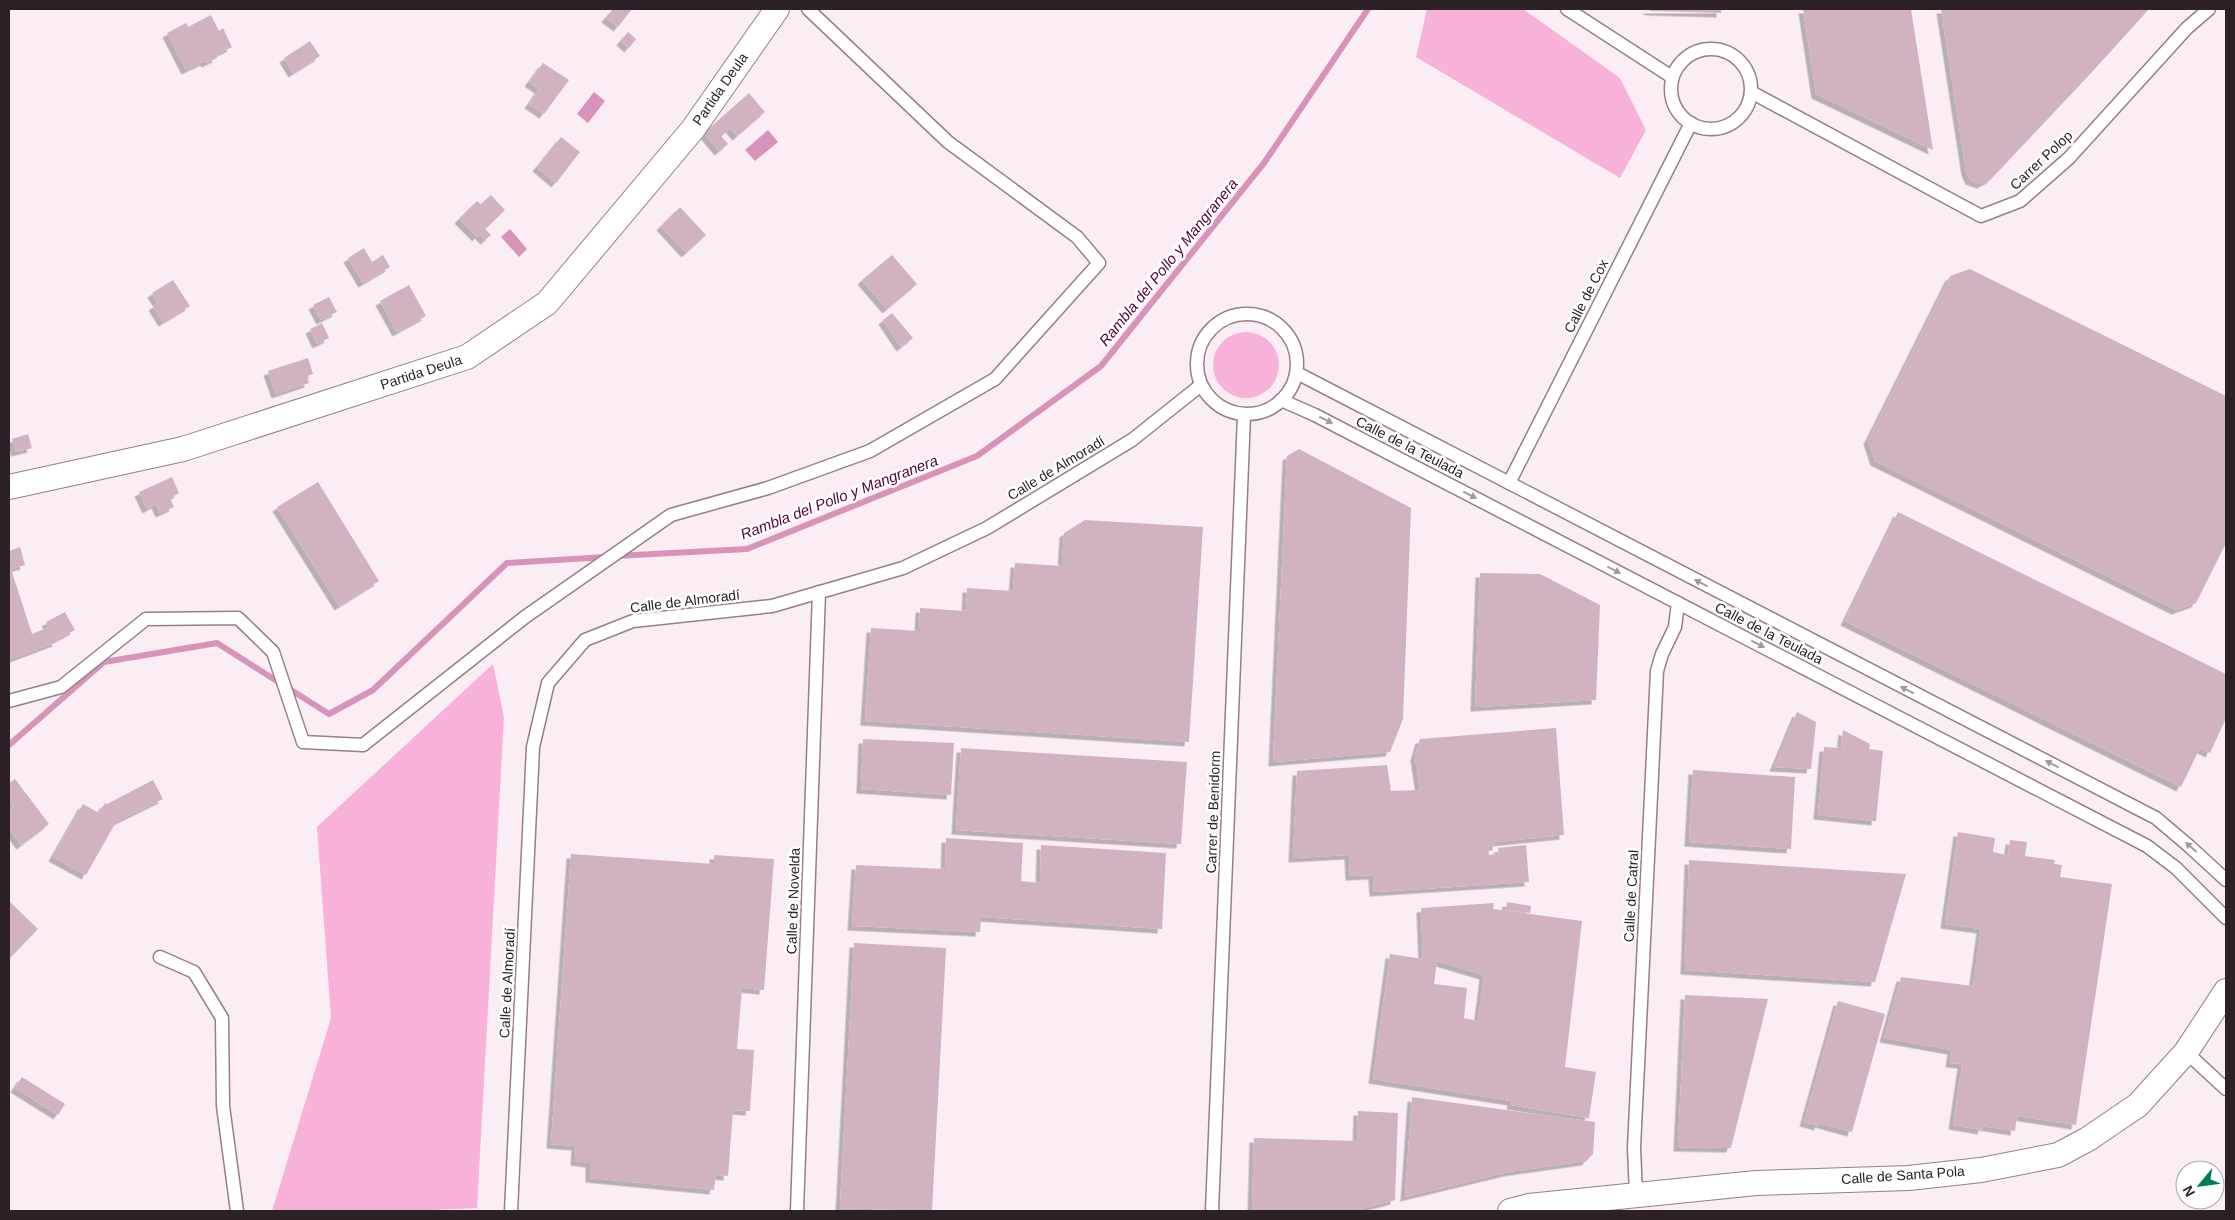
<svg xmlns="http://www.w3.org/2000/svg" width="2235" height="1220" font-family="Helvetica,sans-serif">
  <defs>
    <filter id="shadow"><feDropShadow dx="-4.5" dy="4.5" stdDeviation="0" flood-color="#0004"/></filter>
  </defs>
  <rect width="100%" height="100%" fill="#fbedf4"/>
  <g fill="#f8b1d7">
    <polygon points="1427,9 1523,9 1620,78 1646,130 1620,178 1416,57"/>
    <circle cx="1246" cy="365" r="33"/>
    <polygon points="493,664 504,717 477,1208 413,1211 272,1211 331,1018 317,827"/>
  </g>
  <g fill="#d893b8">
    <polygon points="594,92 605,101 588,123 577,114"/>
    <polygon points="768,130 778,142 755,161 745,150"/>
    <polygon points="510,229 527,249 519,257 501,237"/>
  </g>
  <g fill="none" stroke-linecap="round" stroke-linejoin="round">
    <g stroke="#d893b8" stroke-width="6">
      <polyline points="616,556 747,549 977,456 1101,366 1264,163 1368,9"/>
      <polyline points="9,745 104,662 217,643 329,714 373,690 507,563 606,557"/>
    </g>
  </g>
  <g fill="#d1b2c2" fill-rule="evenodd" filter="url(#shadow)">
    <polygon points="613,9 632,9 618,27 606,18"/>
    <polygon points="1646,9 1721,9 1721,13 1651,11"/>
    <polygon points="1803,9 1911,9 1933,150 1816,94"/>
    <polygon points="1941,9 2149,9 2090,74 1991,179 1981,184 1970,180 1966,171"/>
    <polygon points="211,15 219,31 223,28 232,47 216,55 217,58 206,63 205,61 186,70 167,33 186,23 188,27"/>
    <polygon points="628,32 636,39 629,48 621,41"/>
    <polygon points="310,41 320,56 293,73 284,58"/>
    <polygon points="543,63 569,80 544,114 529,104 539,89 529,82"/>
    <polygon points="749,93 765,112 737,136 730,128 721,136 728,144 719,151 704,133"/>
    <polygon points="561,137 580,152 556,183 537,167"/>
    <polygon points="491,195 505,210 485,229 491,235 485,240 479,234 477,237 459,219 477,201 481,204"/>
    <polygon points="680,207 706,235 686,253 661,226"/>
    <polygon points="364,248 372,262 383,255 390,267 363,283 348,258"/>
    <polygon points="892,255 917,284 887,309 862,280"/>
    <polygon points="1970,269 2226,396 2226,543 2196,603 2176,610 1875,461 1868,440 1950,276"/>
    <polygon points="173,280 190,306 163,322 153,306 158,303 152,293"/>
    <polygon points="409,285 426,316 397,332 380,301"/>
    <polygon points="329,297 337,312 321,320 313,305"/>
    <polygon points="892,313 913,338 901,347 883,320"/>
    <polygon points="322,323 329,338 317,344 310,329"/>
    <polygon points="308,358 313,374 307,376 309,383 276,394 268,371"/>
    <polygon points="28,434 32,448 16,452 12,439"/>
    <polygon points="1299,449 1411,508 1403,719 1390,752 1273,762 1287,456"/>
    <polygon points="172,477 179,493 170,498 174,507 160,513 156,504 147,509 139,492"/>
    <polygon points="318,482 379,581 339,606 277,507"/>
    <polygon points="1898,512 2226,674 2226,718 2210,753 2200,748 2181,787 1845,621"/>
    <polygon points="1085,520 1203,527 1189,742 865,721 871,628 919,631 920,608 966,611 967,588 1013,591 1015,563 1062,566 1064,533"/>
    <polygon points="20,547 25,565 11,569 32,634 49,627 46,622 65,612 75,630 56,640 57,642 9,660 9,551"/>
    <polygon points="1480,573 1540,574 1600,605 1596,700 1475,707"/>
    <polygon points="1797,712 1816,722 1811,769 1774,767"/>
    <polygon points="1556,728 1564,835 1497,842 1497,846 1488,847 1489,855 1499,854 1498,848 1526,845 1529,882 1374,892 1373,875 1350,876 1349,855 1293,858 1297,771 1387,765 1391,791 1420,790 1415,756 1420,739"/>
    <polygon points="1843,730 1870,744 1869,749 1883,751 1876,821 1818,815 1824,747 1841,748"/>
    <polygon points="863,739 954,743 951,795 861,789"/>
    <polygon points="961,748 1187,762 1181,844 956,830"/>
    <polygon points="1693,770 1795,777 1791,849 1689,842"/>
    <polygon points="15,779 49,824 21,845 9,829 9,810 13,807 9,800 9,783"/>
    <polygon points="153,780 163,799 116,822 86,875 53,857 83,804 99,813 105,803 107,804"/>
    <polygon points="1958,832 1995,838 1993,852 2008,855 2010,840 2027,842 2025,856 2055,860 2054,864 2062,865 2060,877 2112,884 2076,1125 2017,1116 2015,1131 1983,1126 1982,1130 1953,1125 1962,1064 1950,1063 1952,1050 1884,1038 1901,977 1973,986 1981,929 1945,924"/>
    <polygon points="946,838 1023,843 1021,881 1040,883 1041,845 1166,853 1162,929 981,917 980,932 852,926 856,865 945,869"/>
    <polygon points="571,854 714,864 714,855 774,859 764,990 742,988 737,1049 754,1050 750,1111 733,1110 728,1176 716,1175 714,1190 590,1178 590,1163 575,1161 576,1146 551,1144"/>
    <polygon points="1689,860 1906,874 1875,982 1685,970"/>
    <polygon points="9,901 38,929 9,959"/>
    <polygon points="1507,902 1531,906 1530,913 1506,910"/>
    <path d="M1494,903l-1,6 89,12 -17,146 31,5 -7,46 -78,-13 1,-4 -139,-22 17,-125 33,5 -2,-51zM1437,961l47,14 -6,46 -14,-3 3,-30 -33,-4z"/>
    <polygon points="854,943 946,948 932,1211 840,1208"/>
    <polygon points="1685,995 1768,999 1731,1148 1678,1147"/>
    <polygon points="1838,1001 1885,1014 1852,1132 1819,1123 1819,1126 1804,1122"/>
    <polygon points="22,1077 65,1104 58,1115 15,1088"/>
    <polygon points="1412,1097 1595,1122 1593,1154 1586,1161 1508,1172 1405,1197"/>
    <polygon points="1358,1111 1398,1113 1395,1200 1354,1211 1252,1211 1254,1138 1357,1141"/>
  </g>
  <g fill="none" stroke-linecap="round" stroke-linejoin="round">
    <defs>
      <g id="lane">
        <polyline points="1567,9 1672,77"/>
        <circle cx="1711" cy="89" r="40"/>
        <polyline points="1751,92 1981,216 2020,201 2069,158 2187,28 2209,9"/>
        <circle cx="1247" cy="364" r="50"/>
        <polyline points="1297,373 2156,818 2189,846 2226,880"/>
        <polyline points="1281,400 1315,415 2147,846 2176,868 2226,918"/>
        <polyline points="1509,483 1691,123"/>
        <polyline points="9,701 61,687 146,619 238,618 273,652 303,742 363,745 525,617 671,515 768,488 870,451 995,379 1099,263 1077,237 948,142 808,9"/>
        <polyline points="160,957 194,972 222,1018 223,1106 237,1211"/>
        <polyline points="2186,1052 2226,1089"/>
        <polyline points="1636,1195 1634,1148 1657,671 1662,654 1675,627 1678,603"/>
        <polyline points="511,1211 533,747 548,683 585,640 633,621 772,606 903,568 987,528 1132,440 1201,385"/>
        <polyline points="797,1211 819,592"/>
        <polyline points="1212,1211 1244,415"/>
      </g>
      <g id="street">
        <polyline points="9,487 183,449 467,357 547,303 693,129 777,9"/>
        <polyline points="1510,1211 1529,1206 1756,1183 1909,1178 1981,1170 2058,1155 2088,1139 2138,1105 2186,1052 2226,991"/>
      </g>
    </defs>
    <use href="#lane" stroke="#9a7c8c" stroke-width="15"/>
    <use href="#street" stroke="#9a7c8c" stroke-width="26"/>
    <use href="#lane" stroke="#fff" stroke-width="12"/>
    <use href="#street" stroke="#fff" stroke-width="24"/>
  </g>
  <defs><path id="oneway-solid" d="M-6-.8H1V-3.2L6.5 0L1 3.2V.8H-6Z" transform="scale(1.25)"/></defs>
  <g fill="#a09b9e">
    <use href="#oneway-solid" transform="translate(1326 420) rotate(27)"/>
    <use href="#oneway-solid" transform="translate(1470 495) rotate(27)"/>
    <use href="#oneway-solid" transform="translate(1614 570) rotate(27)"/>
    <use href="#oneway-solid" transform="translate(1701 583) rotate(-153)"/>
    <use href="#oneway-solid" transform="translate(1758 644) rotate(27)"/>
    <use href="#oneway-solid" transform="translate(1907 690) rotate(-153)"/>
    <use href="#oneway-solid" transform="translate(2052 764) rotate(-153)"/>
    <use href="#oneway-solid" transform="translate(2191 847) rotate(-139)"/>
  </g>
  <g text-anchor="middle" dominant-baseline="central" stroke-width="5" stroke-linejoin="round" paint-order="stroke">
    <g font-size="14" fill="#2c2127" stroke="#fff">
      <text transform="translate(720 89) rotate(-55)">Partida Deula</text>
      <text transform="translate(2041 160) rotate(-43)">Carrer Polop</text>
      <text transform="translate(1586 296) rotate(-63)">Calle de Cox</text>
      <text transform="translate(421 372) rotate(-18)">Partida Deula</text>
      <text transform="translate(1410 447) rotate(27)">Calle de la Teulada</text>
      <text transform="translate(1056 468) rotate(-31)">Calle de Almoradí</text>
      <text transform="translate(685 601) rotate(-7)">Calle de Almoradí</text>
      <text transform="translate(1769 633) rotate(27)">Calle de la Teulada</text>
      <text transform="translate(1213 812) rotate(-88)">Carrer de Benidorm</text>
      <text transform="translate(1631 896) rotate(-87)">Calle de Catral</text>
      <text transform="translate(793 901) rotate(-88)">Calle de Novelda</text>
      <text transform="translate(507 983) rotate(-87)">Calle de Almoradí</text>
      <text transform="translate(1903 1175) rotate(-4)">Calle de Santa Pola</text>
    </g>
    <g font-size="15" font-style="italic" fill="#55013b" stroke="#fff">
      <text transform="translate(1168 262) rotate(-51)">Rambla del Pollo y Mangranera</text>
      <text transform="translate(839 497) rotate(-21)">Rambla del Pollo y Mangranera</text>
    </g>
  </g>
  <rect width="2235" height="1220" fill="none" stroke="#2c2127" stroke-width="20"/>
  <g transform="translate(2200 1185) rotate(241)"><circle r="24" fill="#ffffff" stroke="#aba6a9"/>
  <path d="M0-4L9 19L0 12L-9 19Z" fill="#017c5b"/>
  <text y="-8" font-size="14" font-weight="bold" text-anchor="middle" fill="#2c2127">N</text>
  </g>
</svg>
